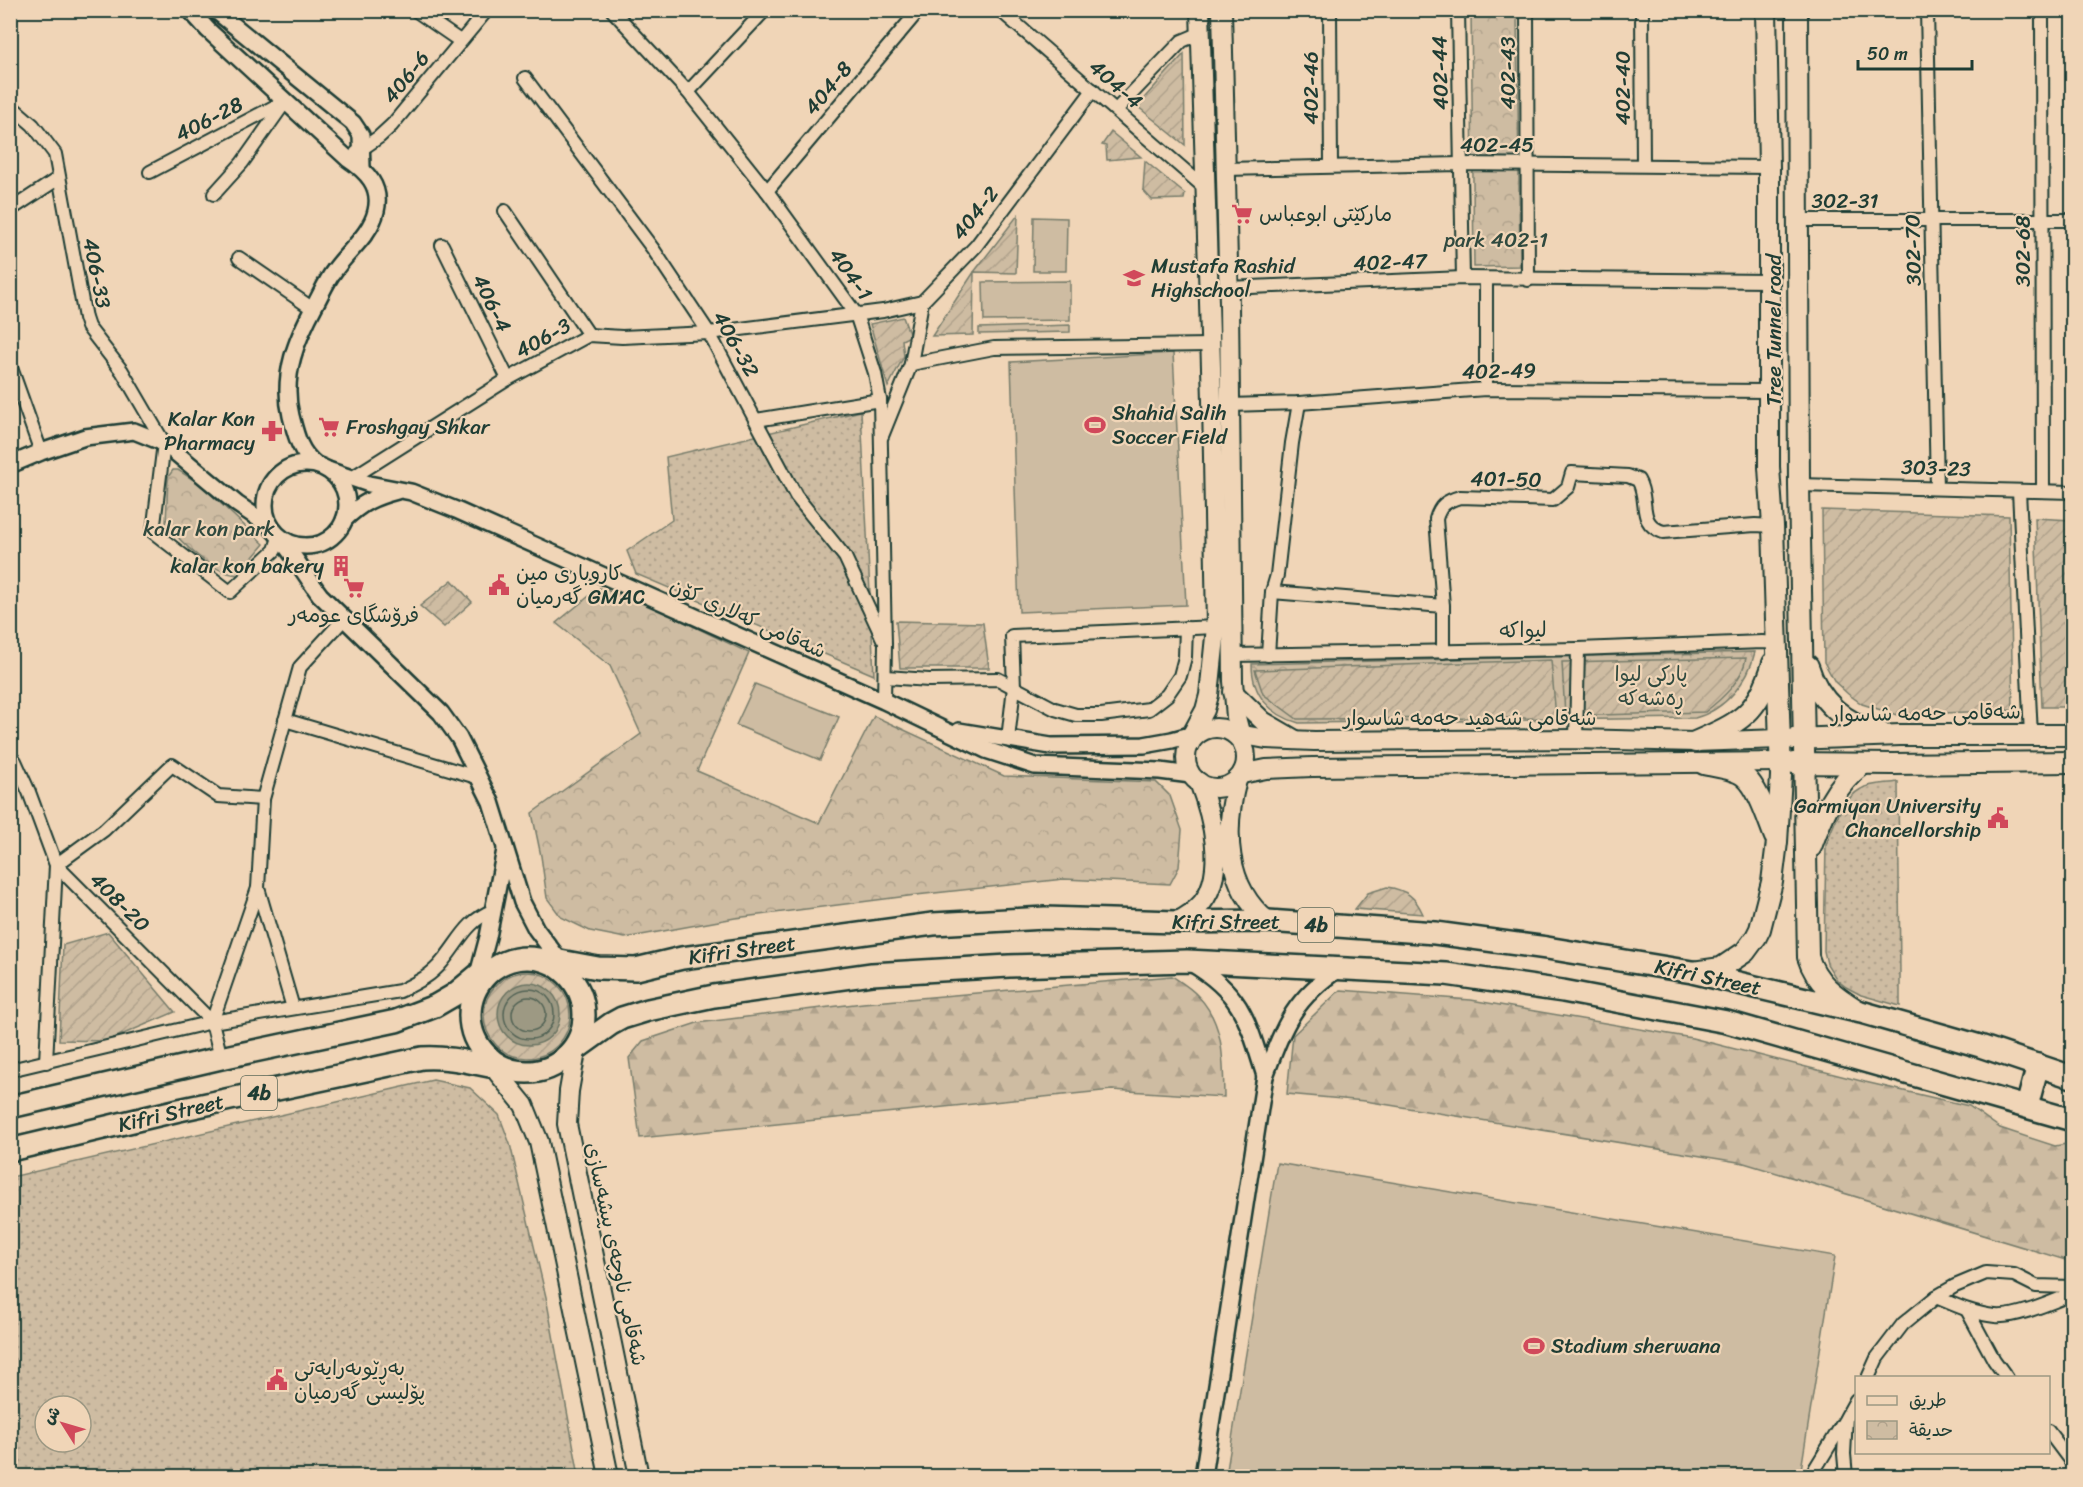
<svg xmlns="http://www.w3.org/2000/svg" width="2083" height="1487" font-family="Sriracha,'Playpen Sans Arabic',sans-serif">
  <defs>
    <pattern id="grass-dots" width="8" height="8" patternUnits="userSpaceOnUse" patternTransform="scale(1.5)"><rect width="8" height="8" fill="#cebca2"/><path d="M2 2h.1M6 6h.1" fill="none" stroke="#b0a28c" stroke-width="1.8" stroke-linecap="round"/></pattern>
    <pattern id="forest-firs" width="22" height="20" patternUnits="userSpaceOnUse" patternTransform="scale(1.5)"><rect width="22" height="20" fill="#cebca2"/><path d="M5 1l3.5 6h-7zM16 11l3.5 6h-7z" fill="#b0a28c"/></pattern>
    <pattern id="park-crowns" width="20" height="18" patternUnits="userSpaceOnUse" patternTransform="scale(1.5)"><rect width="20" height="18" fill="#cebca2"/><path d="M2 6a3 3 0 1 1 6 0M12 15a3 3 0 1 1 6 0" fill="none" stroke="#b0a28c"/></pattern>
    <pattern id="garden-furrows" width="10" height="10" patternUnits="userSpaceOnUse" patternTransform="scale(1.5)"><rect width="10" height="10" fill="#cebca2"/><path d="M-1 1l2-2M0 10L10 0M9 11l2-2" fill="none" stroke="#b0a28c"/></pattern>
  </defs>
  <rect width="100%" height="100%" fill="#f0d5b7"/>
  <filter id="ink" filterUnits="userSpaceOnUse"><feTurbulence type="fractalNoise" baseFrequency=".0167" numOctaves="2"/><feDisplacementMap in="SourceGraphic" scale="12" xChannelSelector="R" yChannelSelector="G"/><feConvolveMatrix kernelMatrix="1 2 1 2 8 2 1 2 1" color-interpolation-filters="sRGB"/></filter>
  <g filter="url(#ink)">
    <g fill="url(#grass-dots)" stroke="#767c6b" stroke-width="1.5" fill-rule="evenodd">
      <polygon points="861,411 874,675 636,574 627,551 672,520 666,457"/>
      <path d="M1898,782l2,193v31l-39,-11 -15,-8 -9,-7 -10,-16 -3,-13 2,-106c7,-19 16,-46 35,-56 9,-6 26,-5 37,-7z"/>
      <path d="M433,1080l37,8 29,27 11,29 36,153 33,179h-568v-299zM45,1406h36v36h-36z"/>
    </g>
    <g fill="url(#forest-firs)" stroke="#767c6b" stroke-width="1.5">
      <path d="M1172,976c9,6 19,12 26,20 27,28 25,65 26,101l-112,-7 -472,48 -11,-80 14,-17 54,-18 166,-20z"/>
      <polygon points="1340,990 1471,1000 1692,1038 1865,1082 1969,1106 2000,1128 2055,1146 2072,1143 2072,1262 1744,1163 1365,1101 1287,1094 1293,1035"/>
    </g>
    <g fill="url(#park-crowns)" stroke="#767c6b" stroke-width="1.5">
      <polygon points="1471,11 1517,11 1520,266 1474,267"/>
      <path d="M173,470h5l22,14 64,60 -26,31c-26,-2 -57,-32 -72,-52l2,-46z"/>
      <polygon points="599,588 639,600 749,653 697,771 819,823 874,716 1004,776 1156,782 1170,796 1182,830 1179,867 1170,884 1064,879 916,895 735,918 625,938 590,931 561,917 547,898 541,856 532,813 641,734 610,666 556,623"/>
      <path d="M1755,652c-7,30 -30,58 -60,66l-396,5c-29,-8 -47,-28 -47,-59z"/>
    </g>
    <g fill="url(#garden-furrows)" stroke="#767c6b" stroke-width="1.5">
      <polygon points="1184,54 1185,145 1137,106"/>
      <polygon points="1111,132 1141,157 1107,160 1106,146 1102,145"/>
      <polygon points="1145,161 1185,194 1184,199 1152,200 1143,190"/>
      <polygon points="1018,215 1016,273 974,272 973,335 932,336 974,272"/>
      <polygon points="903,317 910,336 902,340 904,356 888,387 870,324"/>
      <polygon points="1822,510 2009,516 2013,710 1897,715 1862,704 1848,694 1835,682 1824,662"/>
      <polygon points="2035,518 2072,520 2072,707 2042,707"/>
      <polygon points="452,580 472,602 444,627 420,606"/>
      <polygon points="896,621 983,623 989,668 900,668"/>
      <path d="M1746,658c-4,23 -23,40 -41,54l-140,4 -3,-54z"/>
      <polygon points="1551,660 1556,718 1297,719 1263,694 1255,670"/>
      <path d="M1387,887c19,3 28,9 36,27l-68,-5 13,-16z"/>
      <polygon points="108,932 175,1012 107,1041 59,1040 63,945"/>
      <circle cx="527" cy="1015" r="43"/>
    </g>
    <g fill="#cebca2" stroke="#767c6b" stroke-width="1.5">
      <polygon points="1034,217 1067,218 1066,271 1033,271"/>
      <polygon points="1070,281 1070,320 984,321 983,282"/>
      <polygon points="1070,325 1070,332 979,334 979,328"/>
      <polygon points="1173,353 1186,605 1019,612 1011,362"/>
      <polygon points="755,684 839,717 820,760 736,725"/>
      <polygon points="1277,1163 1835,1256 1800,1476 1226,1476"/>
    </g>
    <circle fill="#9d9983" stroke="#6b7463" stroke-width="1.5" cx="529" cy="1014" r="31"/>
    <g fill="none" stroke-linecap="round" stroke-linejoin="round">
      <g stroke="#516254" stroke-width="1.5">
        <circle cx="529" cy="1014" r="25"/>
        <circle cx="529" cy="1014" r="17"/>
      </g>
      <defs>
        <g id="minor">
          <polyline points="415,10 460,41"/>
          <polyline points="612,10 688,92 767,191 856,314 875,373 880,400 885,644 884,701"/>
          <polyline points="1000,10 1205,188"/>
          <polyline points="1330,10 1331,166"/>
          <polyline points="1458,10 1463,278"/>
          <polyline points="1527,10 1528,280"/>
          <polyline points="1642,10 1643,165"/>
          <polyline points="1927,10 1937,488"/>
          <polyline points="2042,10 2043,491"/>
          <polyline points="525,78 653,249 709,333 796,496 845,557 883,639"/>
          <polyline points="688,92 765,10"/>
          <polyline points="10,105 33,125 55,154 85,318 88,327 122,371 164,443 153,532 230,592 275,550 279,537"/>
          <polyline points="1116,110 1182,41 1201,33"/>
          <polyline points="356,153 379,137 392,125 487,10"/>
          <polyline points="1226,169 1460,164 1769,167"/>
          <polyline points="150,172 285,101"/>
          <polyline points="767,191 919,10"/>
          <polyline points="214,194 242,163 283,105"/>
          <polyline points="10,210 59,178"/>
          <polyline points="505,211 589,335"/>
          <polyline points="1798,220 2072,220"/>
          <polyline points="442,245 508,379"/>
          <polyline points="239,258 313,309"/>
          <polyline points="1228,288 1463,278 1769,281"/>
          <polyline points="911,364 994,348 1210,345"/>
          <polyline points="10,365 41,452"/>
          <polyline points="1486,389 1486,280"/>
          <polyline points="1230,405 1299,403 1486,389 1768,391"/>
          <polyline points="756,420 880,400"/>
          <polyline points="882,436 911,364 922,302"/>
          <polyline points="350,479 508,379 589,335 622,337 709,333 883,311 922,302 976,246 1093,90"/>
          <polyline points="1799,485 2072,492"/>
          <polyline points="2019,491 2031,735"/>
          <polyline points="1272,592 1443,606"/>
          <path d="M1443,652v-46l-7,-87c4,-14 10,-18 24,-22l93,3 15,-13 4,-14 56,3 10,4c12,20 -2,43 25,52l92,-7 18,1"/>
          <polyline points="1234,655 1578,649 1762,642 1778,643"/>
          <polyline points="1268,655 1272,592 1277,575 1292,443 1299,403"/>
          <polyline points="886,677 929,680 998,679 1055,709 1076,715 1101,715 1149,709 1167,695 1180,676 1185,657 1186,628"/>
          <polyline points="285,720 480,778"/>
          <polyline points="1008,739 1014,687 1012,636 1216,627"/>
          <polyline points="1576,739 1578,649"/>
          <polyline points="10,762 15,761 29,792 56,865 212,1022 221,1058"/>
          <polyline points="258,888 293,1008"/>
          <polyline points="212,1022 258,888 263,799 300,667 344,619"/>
          <polyline points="46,1062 56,865 104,830 172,765 218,796 263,799"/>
          <path d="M10,1070l202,-48 188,-31c16,-8 31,-15 42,-29 18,-21 24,-41 52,-52"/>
          <path d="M1936,1297c19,8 38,17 59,19 21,2 57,-14 77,-22"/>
          <polyline points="1967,1310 1994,1360 2007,1378"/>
          <polyline points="1868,1378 1877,1358 1903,1324 1936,1297 1955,1286 1986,1273 2014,1275 2036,1286 2072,1287"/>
          <polyline points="2048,1431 2072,1463"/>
          <polyline points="1814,1476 1815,1469 1845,1420"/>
          <polyline points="1846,1476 1844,1454 1846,1418 1856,1400"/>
        </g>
        <g id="tertiary">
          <path d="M190,10l18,20 140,129c18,12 34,27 28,52 -5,23 -29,41 -42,60 -7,9 -12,21 -18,32 -19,35 -35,72 -25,113 5,19 8,35 24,48"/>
          <polyline points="215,10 353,123 361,135 362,168"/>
          <circle cx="306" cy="505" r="41"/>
          <polyline points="10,465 41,452 85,437 134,431 164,443 237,504 271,527"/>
          <polyline points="328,470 369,484 411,492 456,510 884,701 986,750 1035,766 1160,771 1191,775"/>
          <path d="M344,520c17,-17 30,-23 53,-29"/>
          <path d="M279,537c15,18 27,39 41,58l121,118 18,25 32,64 31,100 14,27 24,32 8,13"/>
          <polyline points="959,731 1051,746 1144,745 1172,740 1201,732"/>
          <path d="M1191,963c52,31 57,59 74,113"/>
          <polyline points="476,982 488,937 505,850"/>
          <path d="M1203,1476l62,-400c19,-50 28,-77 75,-108"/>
        </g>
        <g id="secondary">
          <polyline points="1222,10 1229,305 1233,681 1236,717 1244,748"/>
          <polyline points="1233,692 1263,721 1294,739"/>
          <circle cx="1216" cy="758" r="30"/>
          <polyline points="1233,733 1266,739 1314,741 1576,739 1695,742 1780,739"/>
          <polyline points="1190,744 1192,734 1205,710 1209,695 1216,627 1212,400 1200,10"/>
          <polyline points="1242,774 1266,769 1312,767 1781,762"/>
          <path d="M1237,780c-13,49 -12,107 31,141"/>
          <path d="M1176,922c10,-5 19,-11 26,-19 25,-32 10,-87 -3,-121"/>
          <polyline points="578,1040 569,1091 567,1124 639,1476"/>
          <polyline points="490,1060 498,1073 524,1105 539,1142 609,1476"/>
        </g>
        <g id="primary">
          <path d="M1797,10l2,475 9,472c8,26 27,39 49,53"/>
          <path d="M1808,666c10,34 37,59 72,66"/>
          <polyline points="1793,739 1900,735 2072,735"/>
          <path d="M1695,742c46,-20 63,-28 78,-79"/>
          <polyline points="1793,763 1893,764 2072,762"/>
          <path d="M1704,764c12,3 32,4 41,13 14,12 23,43 30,60"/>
          <path d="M1811,847c12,-33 23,-61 52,-83"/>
          <polyline points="1693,972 1721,968 1745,952 1756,937 1760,929 1772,882 1777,842 1781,776 1773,526 1769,467 1769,167 1766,10"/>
        </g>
        <g id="trunk">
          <circle cx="527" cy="1015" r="57"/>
          <polyline points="546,960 560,961 598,968 636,969 682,958 933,924 1045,918 1176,922 1268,921 1435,933 1547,948 1692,972 1861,1012 1980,1046 2072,1077"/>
          <polyline points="565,1057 611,1024 622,1018 648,1010 714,996 872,974 1009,966 1187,961 1446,974 1563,991 1727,1022 2072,1120"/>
          <polyline points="2027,1106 2038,1065"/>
          <polyline points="10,1107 221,1058 396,1021 435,1006 454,995 478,975 491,969"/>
          <path d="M10,1150l169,-40 243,-52c30,-2 57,7 86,11"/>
        </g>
      </defs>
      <use href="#minor" stroke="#1f3d34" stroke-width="16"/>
      <use href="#tertiary" stroke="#1f3d34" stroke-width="20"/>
      <use href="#secondary" stroke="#1f3d34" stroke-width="22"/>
      <use href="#primary" stroke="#1f3d34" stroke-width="24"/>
      <use href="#trunk" stroke="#1f3d34" stroke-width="26"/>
      <use href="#minor" stroke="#f0d5b7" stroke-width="12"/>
      <use href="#tertiary" stroke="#f0d5b7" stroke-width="15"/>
      <use href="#secondary" stroke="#f0d5b7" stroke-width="18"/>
      <use href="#primary" stroke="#f0d5b7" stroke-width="20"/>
      <use href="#trunk" stroke="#f0d5b7" stroke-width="21"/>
    </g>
  </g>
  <defs>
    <symbol id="supermarket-bare" viewBox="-9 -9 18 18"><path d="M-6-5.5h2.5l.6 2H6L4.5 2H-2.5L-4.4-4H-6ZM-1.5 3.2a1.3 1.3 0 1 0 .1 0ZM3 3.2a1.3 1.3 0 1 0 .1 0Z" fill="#d1495b" stroke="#f0d5b7" stroke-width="2.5" paint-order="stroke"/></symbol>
    <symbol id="school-bare" viewBox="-9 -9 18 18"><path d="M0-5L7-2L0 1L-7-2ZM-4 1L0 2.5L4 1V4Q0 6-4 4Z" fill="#d1495b" stroke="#f0d5b7" stroke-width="2.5" paint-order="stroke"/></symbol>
    <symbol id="stadium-bare" viewBox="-9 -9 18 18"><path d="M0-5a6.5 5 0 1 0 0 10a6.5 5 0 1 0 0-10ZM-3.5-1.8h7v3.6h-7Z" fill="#d1495b" stroke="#f0d5b7" stroke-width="2.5" paint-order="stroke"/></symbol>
    <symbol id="pharmacy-bare" viewBox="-9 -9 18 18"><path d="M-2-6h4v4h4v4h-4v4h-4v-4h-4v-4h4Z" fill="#d1495b" stroke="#f0d5b7" stroke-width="2.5" paint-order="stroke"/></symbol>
    <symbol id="building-bare" viewBox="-9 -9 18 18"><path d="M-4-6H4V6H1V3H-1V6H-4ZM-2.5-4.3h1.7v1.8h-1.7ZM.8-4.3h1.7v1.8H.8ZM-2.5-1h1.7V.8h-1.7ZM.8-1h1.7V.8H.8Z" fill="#d1495b" stroke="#f0d5b7" stroke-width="2.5" paint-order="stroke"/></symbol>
    <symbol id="civic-bare" viewBox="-9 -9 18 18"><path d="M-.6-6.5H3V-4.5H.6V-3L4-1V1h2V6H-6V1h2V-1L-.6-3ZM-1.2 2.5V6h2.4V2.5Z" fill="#d1495b" stroke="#f0d5b7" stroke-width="2.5" paint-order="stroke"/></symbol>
  </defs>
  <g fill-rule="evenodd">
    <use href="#supermarket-bare" x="1227" y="199" width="30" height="30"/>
    <use href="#school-bare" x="1119" y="263" width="30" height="30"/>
    <use href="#stadium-bare" x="1080" y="410" width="30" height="30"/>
    <use href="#supermarket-bare" x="314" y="412" width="30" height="30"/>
    <use href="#pharmacy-bare" x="257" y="416" width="30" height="30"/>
    <use href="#building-bare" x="326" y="551" width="30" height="30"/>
    <use href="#civic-bare" x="484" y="570" width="30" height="30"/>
    <use href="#supermarket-bare" x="339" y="573" width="30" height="30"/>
    <use href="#civic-bare" x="1983" y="803" width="30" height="30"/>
    <use href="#stadium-bare" x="1519" y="1331" width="30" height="30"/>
    <use href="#civic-bare" x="262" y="1365" width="30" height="30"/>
  </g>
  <g text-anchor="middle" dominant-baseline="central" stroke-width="4.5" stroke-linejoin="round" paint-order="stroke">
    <g fill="#f0d5b7" stroke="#5e6b5b" stroke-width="1.5">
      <rect x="1298" y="908" width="36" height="34" rx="4.5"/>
      <rect x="241" y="1076" width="36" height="34" rx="4.5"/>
    </g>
    <g font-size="20" font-weight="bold" fill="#1f3d34">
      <text x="1316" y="925">4b</text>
      <text x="259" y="1093">4b</text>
    </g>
    <g font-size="21" fill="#1f3d34" stroke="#f0d5b7">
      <text transform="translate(1440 73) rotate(-91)">402-44</text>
      <text transform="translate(1508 73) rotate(-90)">402-43</text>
      <text transform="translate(406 77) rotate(-51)">406-6</text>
      <text transform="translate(1116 84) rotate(41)">404-4</text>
      <text transform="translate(828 88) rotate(-50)">404-8</text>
      <text transform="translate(1311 88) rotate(-90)">402-46</text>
      <text transform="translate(1623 88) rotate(-90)">402-40</text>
      <text transform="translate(209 119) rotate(-27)">406-28</text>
      <text x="1497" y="145">402-45</text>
      <text x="1845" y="201">302-31</text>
      <text transform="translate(975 213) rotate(-51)">404-2</text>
      <text transform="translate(1913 250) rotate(-91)">302-70</text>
      <text transform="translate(2023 251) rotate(-90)">302-68</text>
      <text transform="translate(1390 262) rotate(-2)">402-47</text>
      <text transform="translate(97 273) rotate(79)">406-33</text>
      <text transform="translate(851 274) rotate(55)">404-1</text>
      <text transform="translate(492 303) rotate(64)">406-4</text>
      <text transform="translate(1774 330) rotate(-90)">Tree Tunnel road</text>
      <text transform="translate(543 338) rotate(-29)">406-3</text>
      <text transform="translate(736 344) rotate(61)">406-32</text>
      <text transform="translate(1499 371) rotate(-1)">402-49</text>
      <text transform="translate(1936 468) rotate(2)">303-23</text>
      <text transform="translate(1506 479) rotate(1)">401-50</text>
      <text transform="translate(748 618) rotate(24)">شەقامی کەلاری کۆن</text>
      <text transform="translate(1523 630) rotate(-1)">لیواکە</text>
      <text transform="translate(1926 713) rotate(-1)">شەقامی حەمە شاسوار</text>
      <text x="1470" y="718">شەقامی شەهید حەمە شاسوار</text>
      <text transform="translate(120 902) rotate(45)">408-20</text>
      <text x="1226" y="922">Kifri Street</text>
      <text transform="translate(742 950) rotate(-8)">Kifri Street</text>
      <text transform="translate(1708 977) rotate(12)">Kifri Street</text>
      <text transform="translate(171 1113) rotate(-13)">Kifri Street</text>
      <text transform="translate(616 1254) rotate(78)">شەقامی ناوچەی پیشەسازی</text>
    </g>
    <g font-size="21" fill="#1f3d34" stroke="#f0d5b7" text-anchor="start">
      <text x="1259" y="214">مارکێتی ابوعباس</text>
      <text x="1151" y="266">Mustafa Rashid<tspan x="1151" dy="24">Highschool</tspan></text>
      <text x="1112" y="413">Shahid Salih<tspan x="1112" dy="24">Soccer Field</tspan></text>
      <text x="255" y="419" text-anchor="end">Kalar Kon<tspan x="255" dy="24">Pharmacy</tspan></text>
      <text x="346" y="427">Froshgay Shkar</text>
      <text x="324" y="566" text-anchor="end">kalar kon bakery</text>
      <text x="516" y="573">کاروباری مین<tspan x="516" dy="24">گەرمیان GMAC</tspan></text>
      <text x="354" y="615" text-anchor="middle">فرۆشگای عومەر</text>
      <text x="1981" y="806" text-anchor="end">Garmiyan University<tspan x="1981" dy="24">Chancellorship</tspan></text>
      <text x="1551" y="1346">Stadium sherwana</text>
      <text x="294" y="1368">بەڕێوبەرایەتی<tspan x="294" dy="24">پۆلیسی گەرمیان</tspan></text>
    </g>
    <g font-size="21" fill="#304a3f" stroke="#f0d5b7">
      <text x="1496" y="240">park 402-1</text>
      <text x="209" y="529">kalar kon park</text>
      <text x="1651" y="674">پارکی لیوا<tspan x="1651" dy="24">ڕەشەکە</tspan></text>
    </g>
  </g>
  <rect width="2083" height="1487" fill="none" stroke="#f0d5b7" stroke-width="36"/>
  <rect x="18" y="18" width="2047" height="1451" fill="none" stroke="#1f3d34" stroke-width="2" filter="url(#ink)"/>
  <rect x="1855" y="1376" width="195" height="78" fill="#f0d5b7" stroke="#9c9883" stroke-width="1.5"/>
  <rect x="1867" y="1396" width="30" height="9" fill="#f0d5b7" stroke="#9c9883" stroke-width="1.5"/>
  <text x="1909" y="1406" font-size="18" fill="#1f3d34">طريق</text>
  <rect x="1867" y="1421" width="30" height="18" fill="url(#park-crowns)" stroke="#9c9883" stroke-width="1.5"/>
  <text x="1909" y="1436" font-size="18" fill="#1f3d34">حديقة</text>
  <g transform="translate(63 1424) rotate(307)"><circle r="28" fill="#f0d5b7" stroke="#9c9883" stroke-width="1.5"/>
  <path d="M0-4.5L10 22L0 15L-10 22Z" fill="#d1495b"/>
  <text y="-9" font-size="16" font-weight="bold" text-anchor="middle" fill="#1f3d34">ش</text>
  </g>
  <path d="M1858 60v9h114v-9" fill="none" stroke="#1f3d34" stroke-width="3"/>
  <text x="1867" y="60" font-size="18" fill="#1f3d34" stroke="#f0d5b7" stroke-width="4.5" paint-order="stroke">50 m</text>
</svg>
